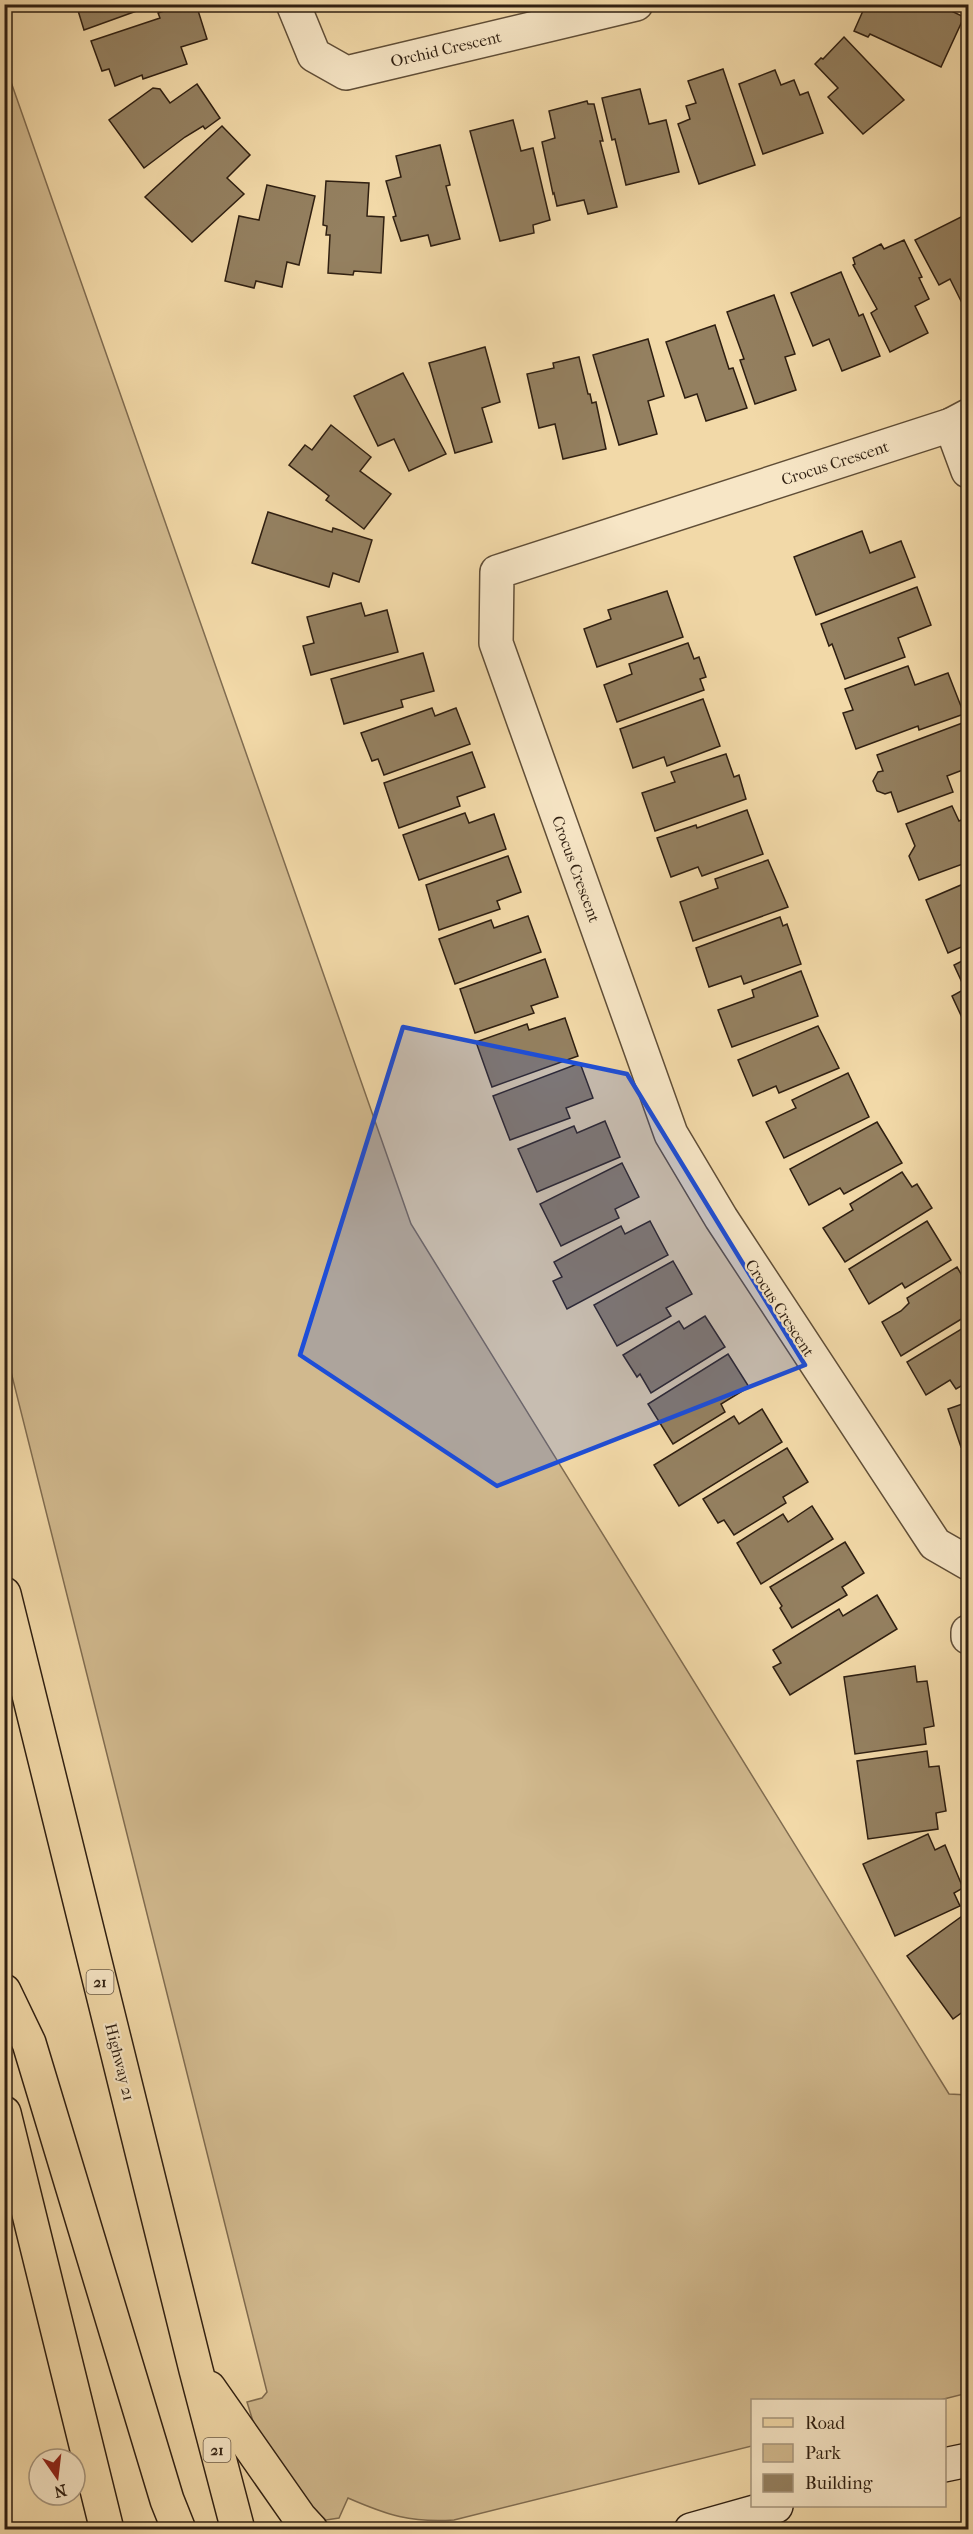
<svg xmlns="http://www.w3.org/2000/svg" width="973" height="2534" font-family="'IM FELL French Canon',serif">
  <rect width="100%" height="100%" fill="#f2d9a8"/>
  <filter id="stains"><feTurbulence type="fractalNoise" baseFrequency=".00333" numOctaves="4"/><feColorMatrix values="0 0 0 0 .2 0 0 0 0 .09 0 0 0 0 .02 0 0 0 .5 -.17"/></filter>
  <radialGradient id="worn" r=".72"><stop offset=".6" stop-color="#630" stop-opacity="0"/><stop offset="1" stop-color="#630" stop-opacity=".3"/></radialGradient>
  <path fill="#d1b98e" stroke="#806c50" stroke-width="1.5" d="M4,62l407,1162 538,870 19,1v298l-28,7h-188v46l-298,74c-43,3 -67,-5 -106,-22l-9,20 -13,2 -25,-21 -46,-71 -8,-26 15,-4 5,-6 -262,-1044z"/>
  <g fill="#948060" stroke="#2f1f11" stroke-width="1.5">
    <polygon points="76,4 156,4 84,30"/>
    <polygon points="185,4 196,4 207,39 181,47 187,64 143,79 142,75 115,86 109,69 102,71 91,41 160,18 158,13"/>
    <polygon points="866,4 898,4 905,8 907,4 937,4 964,17 941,67 870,34 868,37 854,31"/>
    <polygon points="844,37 904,100 863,134 828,97 838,88 815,64 821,58 823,59"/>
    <polygon points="723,69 755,165 699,184 678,124 690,119 686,106 696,103 688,81"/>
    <polygon points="775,70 781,85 794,80 800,95 808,92 823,133 763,154 739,84"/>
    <polygon points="197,84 220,118 205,129 203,126 185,137 144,168 109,120 153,88 160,89 170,103"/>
    <polygon points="640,89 649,124 666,120 679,172 626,185 615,139 612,140 602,98"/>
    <polygon points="587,101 588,104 594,104 603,141 600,141 617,207 588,214 584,200 557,206 554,193 553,194 542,142 555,138 549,111"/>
    <polygon points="513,120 521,151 533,148 550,220 533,225 534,233 500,241 470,131"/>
    <polygon points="222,126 250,155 227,178 244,194 192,242 145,197"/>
    <polygon points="440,145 450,185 446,186 460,239 431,246 428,235 401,241 393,217 396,216 386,181 401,177 396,156"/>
    <polygon points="326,181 369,183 367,216 384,217 381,273 354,271 353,275 328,273 330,235 326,235 327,226 323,225"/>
    <polygon points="267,185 315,196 299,265 287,262 282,287 256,281 254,288 225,281 239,216 259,220"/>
    <polygon points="963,216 968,227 968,315 950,279 939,285 915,240"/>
    <polygon points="904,240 922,277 919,278 929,299 915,306 928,333 890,352 871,313 877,309 853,265 855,264 853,258 881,244 884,249"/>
    <polygon points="841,272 859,316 863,314 880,356 842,371 829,339 813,346 791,293"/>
    <polygon points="774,295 795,354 785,357 796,390 755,404 740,360 744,359 727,312"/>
    <polygon points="715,325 729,369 733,368 747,408 706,421 697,394 685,398 666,342"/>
    <polygon points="648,339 664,396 648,401 657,434 619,445 593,355"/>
    <polygon points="485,347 500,402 482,408 492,442 455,453 429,363"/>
    <polygon points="579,357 588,394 590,394 592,403 596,402 606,449 563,459 555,424 539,428 527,374 554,368 553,363"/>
    <polygon points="403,373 446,454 409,471 394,439 378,446 354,396"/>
    <polygon points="331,425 371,457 360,471 391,494 364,529 326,500 329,496 289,465 305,445 312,450"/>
    <polygon points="268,512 332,532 333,528 372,540 359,582 333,573 329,587 252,563"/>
    <polygon points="862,531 870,553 901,541 915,577 816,615 794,557"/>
    <polygon points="917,587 931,625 898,638 905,657 845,679 832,644 829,646 821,624"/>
    <polygon points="667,591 683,637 597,667 584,629 611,619 608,610"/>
    <polygon points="361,603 365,616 387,610 398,652 311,675 303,646 314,643 307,617"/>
    <polygon points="688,643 694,659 699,657 706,677 700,679 704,690 617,722 604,685 632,674 629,664"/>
    <polygon points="423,653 434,691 401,700 403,707 344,724 331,679"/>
    <polygon points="908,666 915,685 948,673 964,714 919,730 918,726 856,749 843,713 853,710 845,689"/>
    <polygon points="703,699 720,746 667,766 664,757 633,768 620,729"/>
    <polygon points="432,708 435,716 456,708 470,744 384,775 378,759 372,761 361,733"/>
    <polygon points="965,722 968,731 968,768 947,776 953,792 898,812 891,792 885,794 877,791 873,781 878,772 883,771 877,755"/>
    <polygon points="472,752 485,787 457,797 460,806 399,828 384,783"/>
    <polygon points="726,754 734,777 739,775 746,799 655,831 642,793 675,782 671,772"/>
    <polygon points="952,806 959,821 968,817 968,864 968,862 919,880 909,856 915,846 906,824"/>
    <polygon points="747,810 763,854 702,876 698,867 671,877 657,838 696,825 697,828"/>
    <polygon points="465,813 469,823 494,814 506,849 419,880 403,835"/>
    <polygon points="508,856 521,892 497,901 500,909 439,930 426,885"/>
    <polygon points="768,860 788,907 693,941 680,902 718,888 715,879"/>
    <polygon points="968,882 968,944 948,953 926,900"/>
    <polygon points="528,916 541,952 455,984 439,939 491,920 494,928"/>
    <polygon points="780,917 783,926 787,924 801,964 744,984 741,976 709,987 696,948"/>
    <polygon points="968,958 968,1022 965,1024 952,996 965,989 954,965"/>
    <polygon points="545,959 558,997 531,1006 534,1013 475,1033 460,989"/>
    <polygon points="801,971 818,1016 732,1047 718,1010 754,997 752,990"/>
    <polygon points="565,1018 578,1056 492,1087 476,1042 527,1024 529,1030"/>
    <polygon points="818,1026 839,1068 779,1093 776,1086 753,1096 738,1060"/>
    <polygon points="580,1063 593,1098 566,1108 570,1118 510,1140 493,1096"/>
    <polygon points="848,1073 869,1117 784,1158 766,1122 796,1108 792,1100"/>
    <polygon points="605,1121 620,1157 537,1192 518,1149 574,1126 577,1133"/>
    <polygon points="877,1122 902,1163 844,1194 840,1188 809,1205 790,1169"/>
    <polygon points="622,1163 639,1197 615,1209 619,1218 561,1246 540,1204"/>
    <polygon points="902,1172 912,1187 917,1184 932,1208 845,1262 823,1228 853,1210 850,1204"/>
    <polygon points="650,1221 668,1255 567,1309 553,1281 562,1277 554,1262 621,1226 625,1234"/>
    <polygon points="927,1221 951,1260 905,1288 902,1283 869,1304 849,1269"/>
    <polygon points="673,1261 692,1294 666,1308 671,1316 617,1346 594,1305"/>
    <polygon points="957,1267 968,1286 968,1315 901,1356 882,1322 901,1311 909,1303 907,1298"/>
    <polygon points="705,1316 725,1347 651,1393 640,1374 637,1377 623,1355 679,1321 684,1329"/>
    <polygon points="968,1325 968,1382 956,1389 950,1380 926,1395 907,1362"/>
    <polygon points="728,1354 749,1387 721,1404 725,1412 673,1444 648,1404"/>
    <polygon points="968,1402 968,1445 961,1447 948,1409"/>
    <polygon points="762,1409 782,1442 679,1506 654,1465 734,1416 739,1424"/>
    <polygon points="787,1448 808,1482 783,1497 786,1503 734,1535 724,1520 718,1523 703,1499"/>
    <polygon points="812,1506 833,1539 761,1584 737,1543 783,1514 788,1522"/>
    <polygon points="845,1542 864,1573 842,1587 847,1595 792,1628 780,1608 782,1606 770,1587"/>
    <polygon points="877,1595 897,1629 790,1695 773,1667 781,1663 773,1650 839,1609 843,1616"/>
    <polygon points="915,1666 917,1682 927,1681 934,1726 924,1728 926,1744 855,1754 844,1677"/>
    <polygon points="927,1751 929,1767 939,1766 946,1811 936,1813 938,1829 868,1839 857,1761"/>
    <polygon points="928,1834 935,1850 945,1845 963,1888 954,1893 960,1906 895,1936 863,1864"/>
    <polygon points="965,1914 968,1918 968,2008 953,2019 907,1956"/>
  </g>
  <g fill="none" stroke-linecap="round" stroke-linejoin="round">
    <defs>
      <g id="minor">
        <polyline points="293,4 314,55 346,73 636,4"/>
        <polyline points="968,416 951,425 497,572 496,643 671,1134 721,1218 935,1544 968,1563"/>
        <polyline points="951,425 968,471"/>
        <polyline points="968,1632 968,1637"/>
      </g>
      <g id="secondary">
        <polyline points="944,2465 968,2460"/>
        <polyline points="691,2530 776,2506"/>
      </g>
      <g id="primary">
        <polyline points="4,1594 196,2370 238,2530"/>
        <polyline points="4,1991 29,2043 167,2500 179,2530"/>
        <polyline points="4,2113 107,2530"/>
        <polyline points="209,2388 300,2518 311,2530"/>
      </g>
    </defs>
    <use href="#minor" stroke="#604e37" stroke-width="36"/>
    <use href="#secondary" stroke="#2f1f11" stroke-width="36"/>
    <use href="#primary" stroke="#2f1f11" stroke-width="36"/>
    <use href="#minor" stroke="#f7e6c6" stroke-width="33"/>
    <use href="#secondary" stroke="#f7e6c6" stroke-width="33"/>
    <use href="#primary" stroke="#f2d9a8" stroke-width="33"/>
  </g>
  <path fill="#1d4ed8" fill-opacity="0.2" stroke="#1d4ed8" stroke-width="4.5" stroke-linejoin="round" d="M403,1027l224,47 178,291 -308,121 -197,-131z"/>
  <g text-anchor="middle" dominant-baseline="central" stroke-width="4.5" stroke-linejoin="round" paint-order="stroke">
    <g fill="#f7e6c6" stroke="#6b5b47" stroke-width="1.5">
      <rect x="86.5" y="1970" width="27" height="24" rx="4.5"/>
      <rect x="203.5" y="2438" width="27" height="24" rx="4.5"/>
    </g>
    <g font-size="15" font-weight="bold" fill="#2f1f11">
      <text x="100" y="1982">21</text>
      <text x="217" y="2450">21</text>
    </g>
    <g font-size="16" fill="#2f1f11" stroke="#f7e6c6">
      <text transform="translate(446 49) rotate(-13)">Orchid Crescent</text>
      <text transform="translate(835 463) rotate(-18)">Crocus Crescent</text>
      <text transform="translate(576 869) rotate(70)">Crocus Crescent</text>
      <text transform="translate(780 1308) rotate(57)">Crocus Crescent</text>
      <text transform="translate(120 2062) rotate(76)">Highway 21</text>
    </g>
  </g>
  <rect width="973" height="2534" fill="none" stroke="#f2d9a8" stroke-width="24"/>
  <rect x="6" y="6" width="961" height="2522" fill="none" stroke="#2f1f11" stroke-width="3"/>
  <rect x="12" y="12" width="949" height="2510" fill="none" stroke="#2f1f11" stroke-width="1.5"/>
  <rect x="751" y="2399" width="195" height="108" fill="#f7e6c6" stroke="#a7967e" stroke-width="1.5"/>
  <rect x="763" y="2418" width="30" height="9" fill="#f2d9a8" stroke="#a7967e" stroke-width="1.5"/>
  <text x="805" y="2429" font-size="18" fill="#2f1f11">Road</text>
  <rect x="763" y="2444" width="30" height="18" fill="#d1b98e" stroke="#a7967e" stroke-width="1.5"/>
  <text x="805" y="2459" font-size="18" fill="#2f1f11">Park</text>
  <rect x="763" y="2474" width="30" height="18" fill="#948060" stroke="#a7967e" stroke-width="1.5"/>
  <text x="805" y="2489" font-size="18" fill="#2f1f11">Building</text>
  <g transform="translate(57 2477) rotate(166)"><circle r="28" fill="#f7e6c6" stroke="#a7967e" stroke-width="1.5"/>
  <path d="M0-4.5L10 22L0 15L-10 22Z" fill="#8f2418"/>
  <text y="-9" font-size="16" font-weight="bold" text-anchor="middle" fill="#2f1f11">N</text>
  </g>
  <rect width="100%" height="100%" filter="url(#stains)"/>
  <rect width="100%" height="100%" fill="url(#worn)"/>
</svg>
